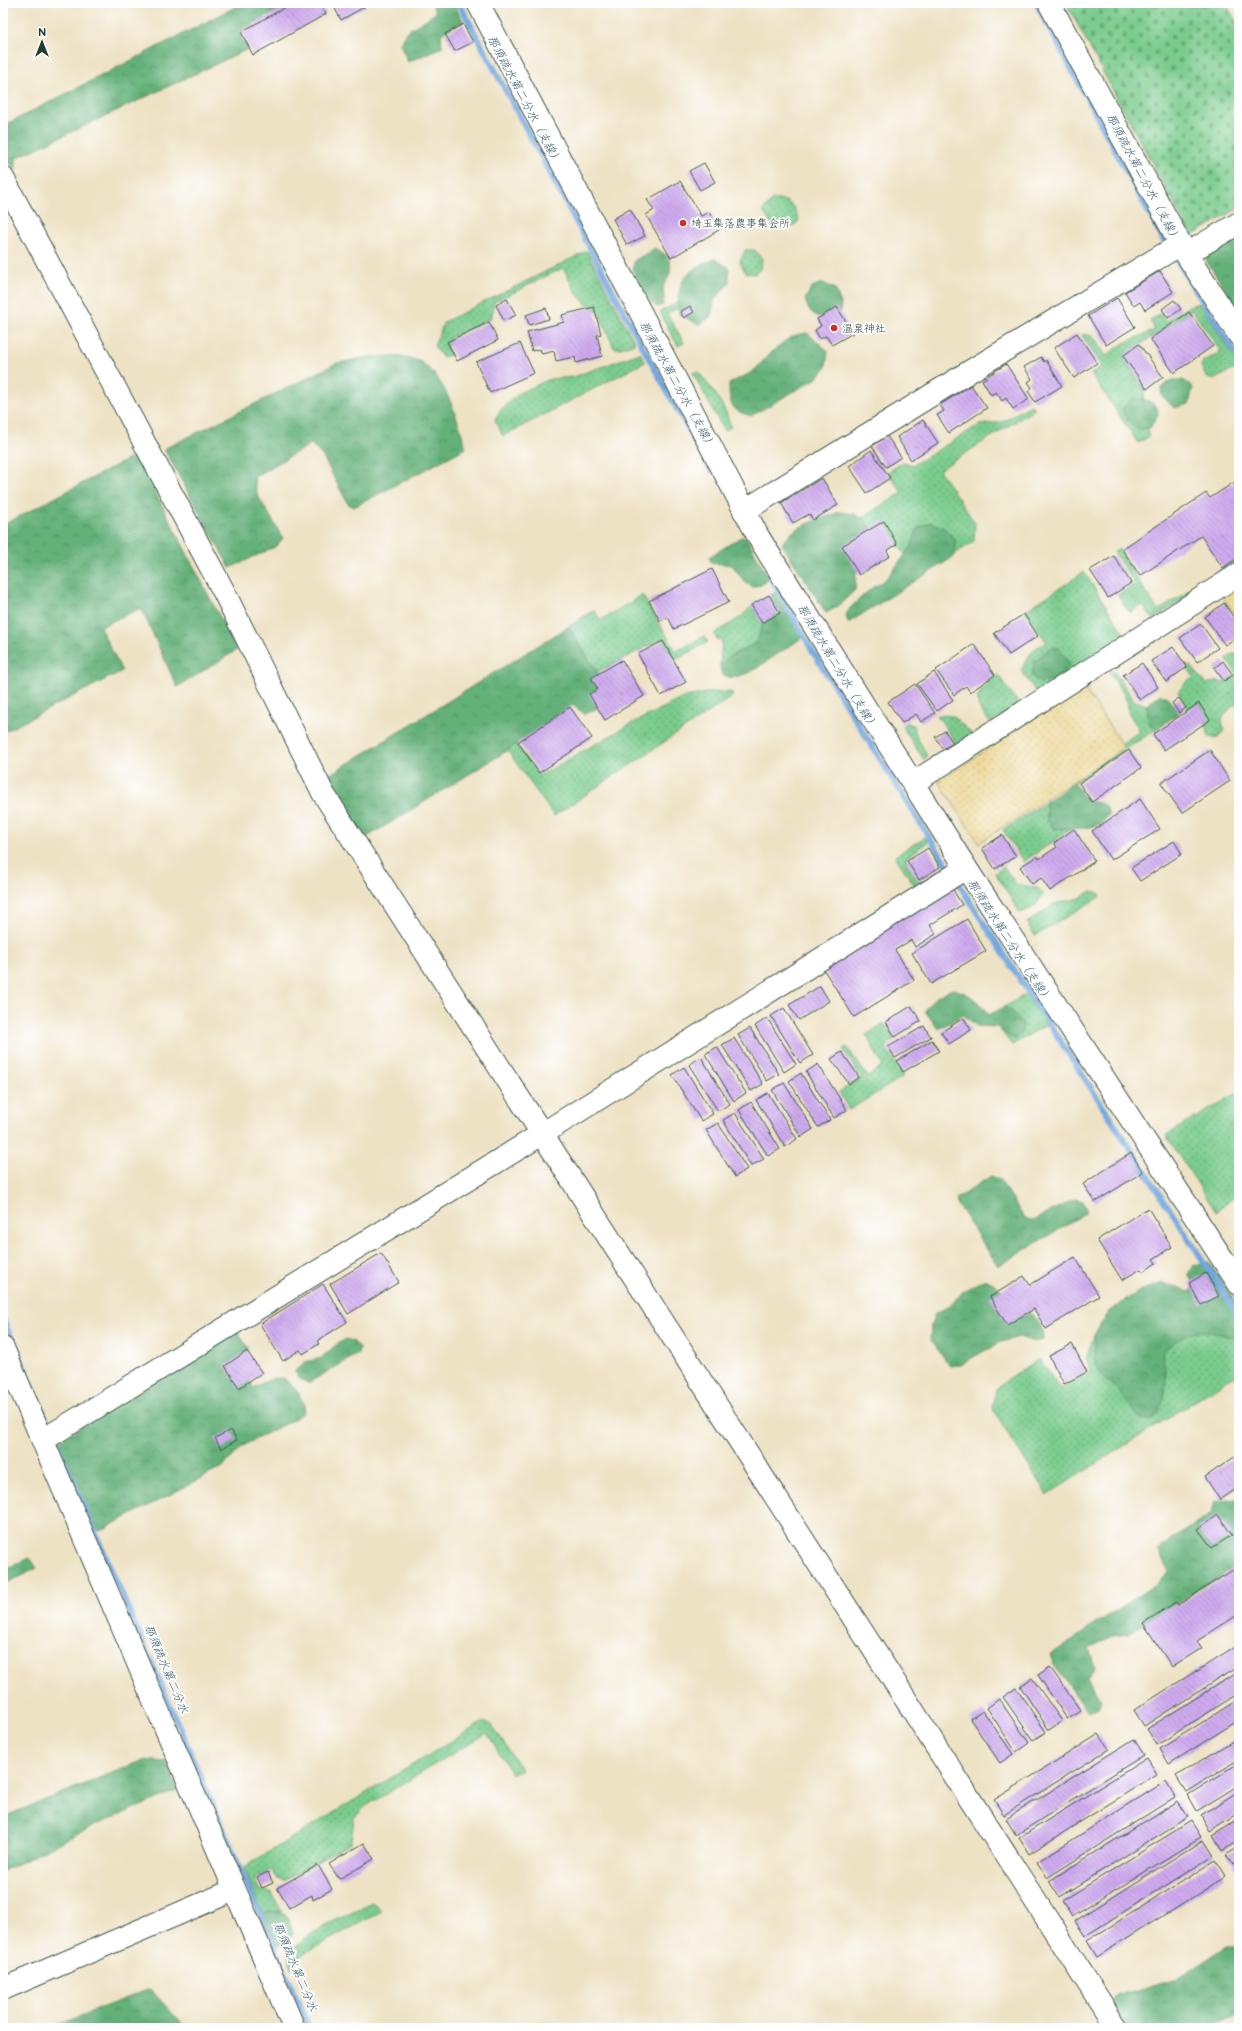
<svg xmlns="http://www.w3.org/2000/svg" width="1242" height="2031" font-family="'Balsamiq Sans','Klee One',sans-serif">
  <defs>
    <pattern id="grass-dots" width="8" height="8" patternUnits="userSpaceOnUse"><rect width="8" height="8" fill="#7bcc8e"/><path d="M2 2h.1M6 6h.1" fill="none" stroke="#64a775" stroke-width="1.8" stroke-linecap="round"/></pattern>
    <pattern id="forest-crowns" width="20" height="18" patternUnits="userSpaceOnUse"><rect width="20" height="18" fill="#64b079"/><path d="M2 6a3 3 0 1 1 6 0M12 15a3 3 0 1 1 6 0" fill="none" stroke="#529064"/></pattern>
    <pattern id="sand-dots" width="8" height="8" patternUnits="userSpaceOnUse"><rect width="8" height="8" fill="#eeda9e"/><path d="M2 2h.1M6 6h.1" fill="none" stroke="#ccbc89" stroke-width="1.8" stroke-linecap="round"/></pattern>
    <pattern id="cemetery-stones" width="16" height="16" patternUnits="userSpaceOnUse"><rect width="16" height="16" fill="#7bcc8e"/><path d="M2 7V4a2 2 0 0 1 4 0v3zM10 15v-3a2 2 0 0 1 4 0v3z" fill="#64a775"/></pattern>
    <pattern id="building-back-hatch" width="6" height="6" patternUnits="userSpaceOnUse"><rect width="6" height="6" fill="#cfabef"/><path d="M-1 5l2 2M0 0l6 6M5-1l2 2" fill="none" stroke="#a78cc2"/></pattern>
  </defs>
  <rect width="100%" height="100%" fill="#fff"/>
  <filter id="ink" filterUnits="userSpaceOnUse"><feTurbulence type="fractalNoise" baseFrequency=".025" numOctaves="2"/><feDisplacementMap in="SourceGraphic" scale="8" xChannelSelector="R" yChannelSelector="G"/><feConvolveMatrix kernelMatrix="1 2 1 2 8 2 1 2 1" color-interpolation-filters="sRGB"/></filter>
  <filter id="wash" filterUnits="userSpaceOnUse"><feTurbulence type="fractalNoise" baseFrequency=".012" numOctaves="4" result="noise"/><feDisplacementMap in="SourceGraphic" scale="16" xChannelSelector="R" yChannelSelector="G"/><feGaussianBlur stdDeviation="0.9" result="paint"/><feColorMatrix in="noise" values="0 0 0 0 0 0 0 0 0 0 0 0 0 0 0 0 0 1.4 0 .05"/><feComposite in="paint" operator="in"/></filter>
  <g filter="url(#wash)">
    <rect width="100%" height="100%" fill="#eee2c4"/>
    <g fill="url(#grass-dots)" stroke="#4d8461">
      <path d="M772,200c18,-1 21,4 27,20l-5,6 -20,3 -11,-18z"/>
      <polygon points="745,250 755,250 762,259 760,269 755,274 746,273 740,262"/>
      <polygon points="587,251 635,343 621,348 614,348 598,311 585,303 577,294 563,268 494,302 493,311 490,319 450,338 447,347 451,355 442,357 434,346 444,322"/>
      <polygon points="678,302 678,308 667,314 684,343 678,346 660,312"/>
      <path d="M1199,303l40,61v3l-26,13 -7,-3 -5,-11 3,-6 14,-5 2,-5 -28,-40 -69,46 22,34 -3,23 8,23 -12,7 -47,-69 11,-8 -20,-31c14,-3 17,11 24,21l18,-13 31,-13 -5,-10 11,-6 6,7 22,-15z"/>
      <polygon points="640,353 645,362 503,436 495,420 500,410 519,393 550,379 573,377"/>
      <path d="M697,371c14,15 29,36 34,56l-7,4 -31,-58z"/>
      <polygon points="1031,405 1035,409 939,470 975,523 974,541 955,554 955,539 944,528 930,522 917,529 912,546 905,555 886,522 882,520 869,529 868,522 861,518 902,493 888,472 903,462 913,465 979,425 1002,422"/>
      <polygon points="1119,549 1158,611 1239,558 1239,565 1153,619 1142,605 1132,612 1128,611 1118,595 1135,584 1114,552"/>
      <path d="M1084,572l41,63 -84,56h-6l-14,-21c8,-13 9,-22 26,-27l-22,-32z"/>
      <polygon points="642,595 676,651 704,636 708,642 676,660 662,639 597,672 568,627 594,610 601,620"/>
      <polygon points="752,606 763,625 757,642 727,658 720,666 722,640 717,639 714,634 741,617"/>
      <path d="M1232,654l7,1v47l-8,5 -9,12 2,11 -6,8 -9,-2c-4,-11 -4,-23 -9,-34l-12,6 -10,-16 9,-11 7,-3 -5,-8 1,-5 16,19 12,-3 5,2 14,-9 -11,-15z"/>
      <polygon points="1113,670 1135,701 1147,705 1149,723 1155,730 1066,788 1063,783 1140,731 1128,712 1128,704 1122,691 1109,673"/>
      <path d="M998,675l21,29 -29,19c-3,-5 -9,-10 -11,-16 -6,-13 9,-26 19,-32z"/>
      <polygon points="713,692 731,692 733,696 554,816 507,750 516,744 539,776 631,724 685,697"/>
      <polygon points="937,715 953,716 973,735 957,745"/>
      <path d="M907,722l7,4c1,12 9,19 13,31l-3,3 -22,-34z"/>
      <polygon points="1046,802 1047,820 1073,828 1023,862 1003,830"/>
      <polygon points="925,837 928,842 907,857 906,862 917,880 923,881 945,868 947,872 917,889 895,856"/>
      <polygon points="1004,867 1016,884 1038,888 1044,894 1034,907 1020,913 995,873"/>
      <polygon points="1092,891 1099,893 1101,896 1035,936 1027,923 1054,904 1080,898"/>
      <polygon points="1026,994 1046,1025 1012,1045 996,1025 1007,1035 1012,1011 1004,1007"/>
      <polygon points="884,1023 895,1039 885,1047 904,1076 849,1110 839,1092 862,1078 843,1049 847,1047 868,1077 883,1066 866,1035"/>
      <polygon points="1239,1092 1239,1193 1216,1212 1166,1135"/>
      <polygon points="1230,1306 1239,1320 1239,1373 1047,1495 992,1408 996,1390 1008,1379 1039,1359 1061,1389 1091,1372 1086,1359 1094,1335 1121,1375"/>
      <polygon points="483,1722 491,1724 521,1769 512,1774 487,1733 366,1806 354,1818 351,1843 284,1881 278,1879 271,1870 255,1878 259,1890 272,1893 282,1912 272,1911 263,1914 244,1867"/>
      <path d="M372,1903l10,8 -88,48 -2,9 -4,-11c19,-28 55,-39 84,-54z"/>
    </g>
    <g fill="url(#forest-crowns)" stroke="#427656">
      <path d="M243,3h48l-53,29 10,17 -232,109v12c-14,-12 -13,-27 -13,-44z"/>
      <polygon points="432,3 454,3 463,21 441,34 442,47 408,62 400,44 406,32 436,13"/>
      <polygon points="1239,227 1239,310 1207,262 1204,253"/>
      <path d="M655,248c18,8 20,23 8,38l1,11 -1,8 -6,2c-15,-12 -27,-26 -23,-46z"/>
      <path d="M715,259l14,9v15l-14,16 -5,18 -11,8 -20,-11c-3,-33 6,-44 36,-55z"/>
      <path d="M823,283l12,6 6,14 -1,9 -7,6c-17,-1 -22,-1 -28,-18l7,-13z"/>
      <path d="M807,333l21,18 -2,16 -9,11 -66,38c-21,-6 -22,-12 -22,-32 8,-5 18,-8 25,-14 17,-15 29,-35 53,-37z"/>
      <path d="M389,356c11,1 27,1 36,9 23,19 33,55 41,83l-112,59 -6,-3 -25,-47 -12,-13 -57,33 3,17 26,44 -6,8 -47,22 -66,-119 173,-86 32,-6z"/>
      <polygon points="1173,380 1183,380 1193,387 1189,404 1174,408 1162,396 1161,388 1166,383"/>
      <polygon points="1132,398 1149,401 1157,407 1158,414 1150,428 1136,429 1123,415 1123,408"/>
      <polygon points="136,455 237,650 177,687 141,608 100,627 122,671 4,732 3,525"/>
      <path d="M839,512l15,2 14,8 1,7 -11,13 -3,48 -18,17 -11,6 -44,-69c10,-19 39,-24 57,-32z"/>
      <polygon points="930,522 944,528 955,539 955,556 848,623 846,615 850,608 868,591 886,579 912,546 917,529"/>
      <polygon points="741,537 746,537 769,578 765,583 752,587 744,581 732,565 712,563 709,557"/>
      <polygon points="777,591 803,637 751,672 733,678 722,675 720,666 727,658 756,643 763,625 775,603 771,595"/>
      <polygon points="568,627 597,672 601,695 595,710 585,714 572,705 505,752 364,839 331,785 329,775"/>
      <path d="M1050,648h9l11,17c-6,10 -19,17 -30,18l-8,-7 2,-14z"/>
      <polygon points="1159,695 1166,696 1179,713 1155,730 1149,723 1147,705"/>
      <path d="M1074,783l14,19c12,0 17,0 21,12 -10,19 -37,13 -55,15l-7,-9 -1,-18z"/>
      <path d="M953,989c17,4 25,12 36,26l15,-8 8,4 11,13 -1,9 -7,6 -8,-4 -7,-8 -24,-1 -12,-11 -26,14 -13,-18c6,-12 16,-18 28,-22z"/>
      <polygon points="991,1176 1000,1180 1025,1219 1032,1221 1075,1199 1083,1201 1087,1212 998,1266 958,1206 956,1199"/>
      <path d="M1209,1262l30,46v26c-12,5 -15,0 -27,-2 -19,-4 -37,8 -50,20 5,25 8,48 -10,68h-11l-24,-31 -15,-13 -6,-12 -2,-29 14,-23 33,-22 22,-7 26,9 7,-5 -7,-13 5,-9z"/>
      <path d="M985,1279c19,8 14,12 28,23 16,13 30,13 30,38l-9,2 -15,-5 -18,5 -42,23 -9,1 -20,-27 1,-15 4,-10 19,-11 9,-12z"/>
      <polygon points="237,1331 248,1348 242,1365 253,1388 273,1378 284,1378 297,1391 305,1405 303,1413 294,1419 243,1446 223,1467 100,1531 87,1525 53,1444"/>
      <polygon points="346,1339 353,1341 359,1348 358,1354 308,1383 298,1378 295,1371 305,1362 321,1358 337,1344"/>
      <polygon points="1226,1500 1239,1500 1239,1560 1233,1568 1129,1633 1115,1635 1089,1648 1095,1668 1087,1677 1101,1700 1098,1708 1088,1712 1054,1665 1050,1655 1157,1583 1169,1573 1158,1549 1211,1514 1215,1502"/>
      <polygon points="30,1558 37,1568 3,1585 3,1570"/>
      <polygon points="144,1760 167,1762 178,1790 87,1829 3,1871 3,1817"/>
      <path d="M272,1911c16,2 18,7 21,23l-9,10 -6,2c-11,-7 -17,-19 -15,-32z"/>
      <polygon points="1227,1946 1239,1946 1238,2014 1212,2028 1123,2028 1110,2006 1116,1996 1180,1977"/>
      <polygon points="150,1989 186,2028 49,2028"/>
    </g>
    <g fill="url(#sand-dots)" stroke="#868c69">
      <polygon points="1239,587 1239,621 1223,597"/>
      <polygon points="1083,686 1124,748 979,843 938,781"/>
    </g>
    <polygon fill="url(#cemetery-stones)" stroke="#4d8461" points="1066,3 1226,3 1239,27 1239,208 1191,236"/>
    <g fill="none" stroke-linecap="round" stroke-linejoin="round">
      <g stroke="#72a7df" stroke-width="6">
        <polyline points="459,3 650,360 711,470"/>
        <polyline points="1036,3 1165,243 1239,358"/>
        <polyline points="770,576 813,652 963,891 1239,1316"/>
        <polyline points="3,1319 309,2028"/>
      </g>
    </g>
    <g id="blocks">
      <g fill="url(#building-back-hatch)">
        <polygon points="293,3 320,3 326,14 253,55 241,32"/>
        <polygon points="332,3 364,3 366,6 341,20"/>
        <polygon points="463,24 473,42 455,51 445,34"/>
        <polygon points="704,163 715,182 700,190 689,171"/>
        <polygon points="680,181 701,216 709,212 719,230 671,258 646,215 654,210 647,200"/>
        <polygon points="630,209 645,236 627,245 613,219"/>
        <polygon points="1160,271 1173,292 1145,310 1140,302 1134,306 1125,292"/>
        <polygon points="1117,298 1135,327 1106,345 1088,316"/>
        <polygon points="507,299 516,315 504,321 496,305"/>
        <polygon points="1174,300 1181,309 1168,318 1162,309"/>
        <polygon points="690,306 694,312 684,318 680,312"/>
        <polygon points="594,307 601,334 597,335 602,356 576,363 575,357 556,361 554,351 542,354 540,349 532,351 527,332 564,322 562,315"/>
        <polygon points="837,307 853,333 832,345 826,336 820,339 815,330 821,326 817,319"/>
        <polygon points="546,308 549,319 529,325 526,315"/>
        <polygon points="1189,312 1213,346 1174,373 1150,339"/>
        <polygon points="489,322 498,340 457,361 447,342"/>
        <polygon points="1077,333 1097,363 1074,378 1054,348"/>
        <polygon points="520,343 534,373 490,393 476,362"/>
        <polygon points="1139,344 1163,377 1147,389 1123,356"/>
        <polygon points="1041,357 1044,362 1046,360 1062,386 1035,402 1028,391 1032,388 1028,382 1032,379 1024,367"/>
        <polygon points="1006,364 1029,399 1013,409 1006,398 1002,401 996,392 991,395 982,380"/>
        <polygon points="971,385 987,408 949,433 937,415 944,411 940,405"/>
        <polygon points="923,420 938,443 911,460 897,437"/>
        <polygon points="887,436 901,457 886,467 872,446"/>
        <polygon points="871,450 890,478 867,493 849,466"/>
        <polygon points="822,478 838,505 813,520 809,514 793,523 781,503"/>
        <polygon points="1233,483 1239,492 1239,512 1235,514 1239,520 1239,557 1223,568 1201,536 1140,576 1122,549 1206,493 1210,498"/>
        <polygon points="884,521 897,544 887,551 890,556 859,575 842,546"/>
        <polygon points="1114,556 1131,583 1108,598 1090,570"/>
        <polygon points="712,569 729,602 674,629 668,617 660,621 649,601"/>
        <polygon points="769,595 780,613 762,623 751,605"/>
        <polygon points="1224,603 1239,625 1239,636 1225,645 1205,617"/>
        <polygon points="1024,614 1038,636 1009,655 994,633"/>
        <polygon points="1201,624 1218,648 1197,662 1180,638"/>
        <polygon points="663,641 686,682 661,696 638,654"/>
        <polygon points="974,644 995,675 970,692 966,686 954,695 936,670"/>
        <polygon points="1173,647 1187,667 1166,682 1151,661"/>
        <polygon points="622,660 644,696 605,720 589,694 598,689 591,678"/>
        <polygon points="1223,661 1233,675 1224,681 1214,668"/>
        <polygon points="1142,663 1158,687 1140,700 1123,675"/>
        <polygon points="934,672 953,700 937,711 917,684"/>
        <polygon points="915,684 935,713 921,722 916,714 902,723 888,702"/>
        <polygon points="1179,698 1186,708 1179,713 1172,703"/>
        <polygon points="1199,703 1210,720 1164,750 1153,734"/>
        <polygon points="570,707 592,738 539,773 518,742"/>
        <polygon points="945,731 953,743 943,749 935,737"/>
        <polygon points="1129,750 1141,768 1092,802 1079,783"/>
        <polygon points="1210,750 1230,781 1182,813 1161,783"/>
        <polygon points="1140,799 1160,829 1111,860 1092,831"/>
        <polygon points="1074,829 1095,861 1050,891 1041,878 1032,884 1020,867 1037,856 1039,859 1057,847 1054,843"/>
        <polygon points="1002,835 1016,856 995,869 982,848"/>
        <polygon points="1174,841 1182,854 1140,881 1131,868"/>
        <polygon points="928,848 940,867 919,880 907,861"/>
        <polygon points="951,886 962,905 930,925 936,934 915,947 911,940 895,950 914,980 854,1017 822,967"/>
        <polygon points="967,919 986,951 931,984 912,953"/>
        <polygon points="820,986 829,1001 799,1020 789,1005"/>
        <polygon points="911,1006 921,1021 895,1037 886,1022"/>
        <polygon points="784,1008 813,1055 800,1063 771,1016"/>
        <polygon points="767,1018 796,1064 784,1072 755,1026"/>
        <polygon points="964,1018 971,1030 949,1044 941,1032"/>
        <polygon points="924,1026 931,1037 895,1058 888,1047"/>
        <polygon points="750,1028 779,1074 767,1081 738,1035"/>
        <polygon points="734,1038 763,1084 751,1091 722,1045"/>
        <polygon points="932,1040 939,1051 903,1072 897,1061"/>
        <polygon points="717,1047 746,1093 734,1101 705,1054"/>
        <polygon points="842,1052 859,1077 849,1084 831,1059"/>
        <polygon points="701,1057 730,1104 718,1111 689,1065"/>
        <polygon points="818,1064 847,1110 834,1118 806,1072"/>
        <polygon points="684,1067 713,1114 701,1121 672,1075"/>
        <polygon points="801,1073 830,1120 818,1127 789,1081"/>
        <polygon points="784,1083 813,1129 801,1137 772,1090"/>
        <polygon points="768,1093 797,1139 785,1147 756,1100"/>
        <polygon points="751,1102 780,1149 768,1156 739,1110"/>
        <polygon points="735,1113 764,1159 751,1166 723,1120"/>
        <polygon points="718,1123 747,1169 735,1177 706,1130"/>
        <polygon points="1131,1153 1143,1172 1095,1202 1083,1184"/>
        <polygon points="1148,1208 1172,1247 1153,1259 1156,1263 1143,1272 1141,1269 1122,1280 1097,1240"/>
        <polygon points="381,1253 399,1282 348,1314 330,1284"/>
        <polygon points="1075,1257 1099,1296 1046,1329 1034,1309 1007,1325 990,1297 1024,1276 1030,1285"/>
        <polygon points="1206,1273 1219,1296 1201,1305 1189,1283"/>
        <polygon points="323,1284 347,1322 317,1341 319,1344 303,1354 300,1350 283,1361 260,1324"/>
        <polygon points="1072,1344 1087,1372 1064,1384 1049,1356"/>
        <polygon points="247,1351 262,1373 239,1388 225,1366"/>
        <polygon points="231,1430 237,1440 221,1449 215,1438"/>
        <polygon points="1239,1454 1239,1487 1220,1500 1205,1477"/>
        <polygon points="1218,1515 1232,1535 1212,1548 1198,1529"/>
        <polygon points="1239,1566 1239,1614 1197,1641 1202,1648 1172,1667 1143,1623 1176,1602 1178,1605"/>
        <polygon points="1239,1644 1239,1666 1144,1726 1134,1710"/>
        <polygon points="1050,1667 1080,1710 1067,1719 1038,1675"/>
        <polygon points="1239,1671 1239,1693 1157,1745 1147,1729"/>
        <polygon points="1032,1678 1062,1721 1049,1730 1020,1686"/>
        <polygon points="1016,1688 1046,1732 1033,1740 1003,1697"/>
        <polygon points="999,1699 1029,1743 1016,1752 987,1708"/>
        <polygon points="1239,1699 1239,1720 1169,1764 1160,1749"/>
        <polygon points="983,1711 1013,1754 1000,1763 970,1719"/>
        <polygon points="1099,1734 1109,1749 1004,1815 994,1800"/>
        <polygon points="1239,1737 1239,1759 1186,1792 1176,1776"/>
        <polygon points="1134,1739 1144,1755 1016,1835 1006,1819"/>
        <polygon points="1147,1758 1157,1774 1029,1854 1019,1838"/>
        <polygon points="1239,1763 1239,1785 1197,1811 1188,1795"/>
        <polygon points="1166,1781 1175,1797 1047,1878 1037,1862"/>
        <polygon points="1239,1791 1239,1813 1210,1831 1201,1815"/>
        <polygon points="1178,1801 1188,1817 1059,1897 1049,1881"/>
        <polygon points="1239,1819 1239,1841 1223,1851 1213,1835"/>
        <polygon points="1191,1821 1201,1837 1072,1917 1062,1901"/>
        <polygon points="1203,1840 1213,1856 1085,1936 1075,1921"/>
        <polygon points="364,1843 374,1859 339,1879 329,1864"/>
        <polygon points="1239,1847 1239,1869 1236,1871 1226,1855"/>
        <polygon points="1215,1861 1225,1877 1097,1957 1087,1941"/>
        <polygon points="318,1865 332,1889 313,1900 312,1895 289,1908 277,1888"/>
        <polygon points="268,1872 273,1883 262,1888 257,1877"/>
      </g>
    </g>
  </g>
  <g filter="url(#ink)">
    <use href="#blocks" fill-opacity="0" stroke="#3e564a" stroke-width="1"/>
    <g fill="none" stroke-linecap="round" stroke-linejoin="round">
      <defs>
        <g id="minor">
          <polyline points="478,3 759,538 966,868 1239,1284"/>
          <polyline points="1049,3 1186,254 1239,335"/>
          <polyline points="3,178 224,592 323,793 1117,2028"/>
          <polyline points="1186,254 1239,223"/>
          <polyline points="744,511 972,370 1181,244"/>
          <polyline points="913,783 1239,574"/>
          <polyline points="3,1348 294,2028"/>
          <polyline points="43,1440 542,1134 966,868"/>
          <polyline points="3,1989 234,1890"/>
        </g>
      </defs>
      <use href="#minor" stroke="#3e564a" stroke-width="24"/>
      <use href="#minor" stroke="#fff" stroke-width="22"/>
    </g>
  </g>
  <g fill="#c8321e" stroke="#fff" stroke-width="1.5">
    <circle cx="683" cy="223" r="4"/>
    <circle cx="834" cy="328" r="4"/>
  </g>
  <g text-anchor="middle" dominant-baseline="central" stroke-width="3.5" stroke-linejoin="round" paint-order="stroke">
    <g font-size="11" fill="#1f3d34" stroke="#fff" text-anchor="start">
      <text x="691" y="223">埼玉集落農事集会所</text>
      <text x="842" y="328">温泉神社</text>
    </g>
    <g font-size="12" font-style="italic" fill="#3c6270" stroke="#fff">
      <text transform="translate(524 100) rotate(62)">那須疏水第二分水（支線）</text>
      <text transform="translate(1143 178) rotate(62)">那須疏水第二分水（支線）</text>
      <text transform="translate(677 385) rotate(61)">那須疏水第二分水（支線）</text>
      <text transform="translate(837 667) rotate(59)">那須疏水第二分水（支線）</text>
      <text transform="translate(1009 941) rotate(57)">那須疏水第二分水（支線）</text>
      <text transform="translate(166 1669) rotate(67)">那須疏水第二分水</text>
      <text transform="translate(295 1967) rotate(67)">那須疏水第二分水</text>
    </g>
  </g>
  <rect width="1242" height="2031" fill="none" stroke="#fff" stroke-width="16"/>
  <g transform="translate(42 42)" stroke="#ffffff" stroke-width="3" paint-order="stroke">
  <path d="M0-3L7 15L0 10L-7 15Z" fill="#1f3d34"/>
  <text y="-6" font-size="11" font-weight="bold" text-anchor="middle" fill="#1f3d34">N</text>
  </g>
</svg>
